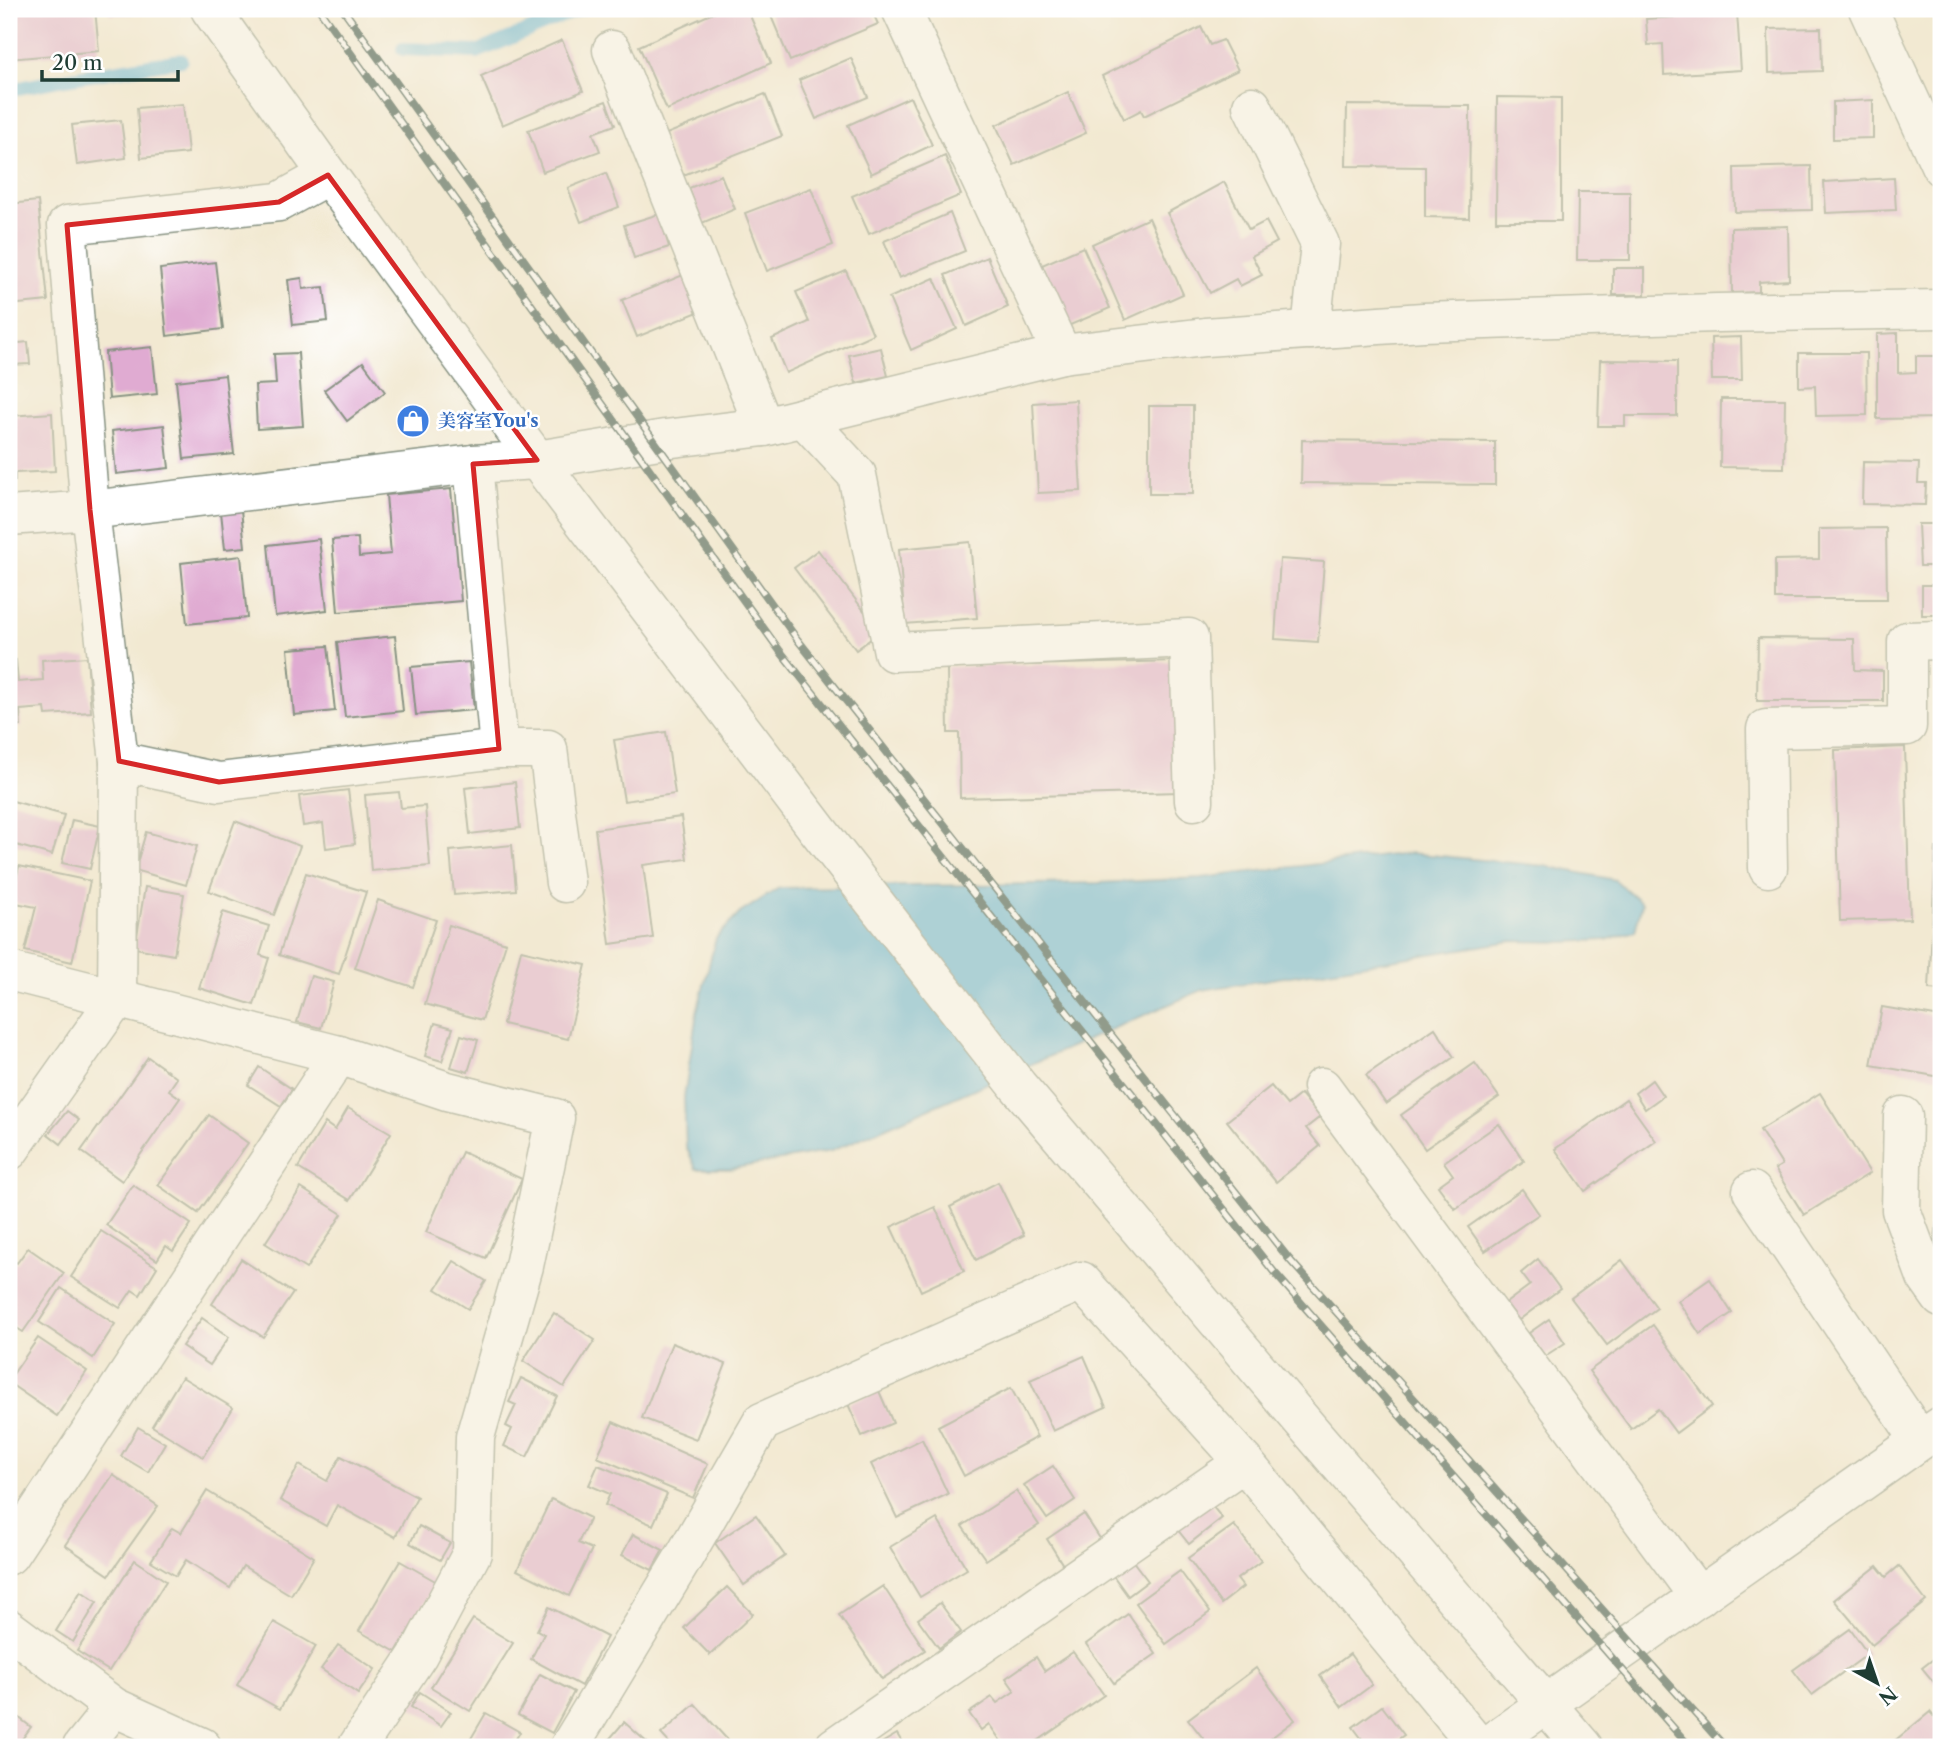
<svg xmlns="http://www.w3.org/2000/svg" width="1950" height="1756" font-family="'Libre Caslon Text','Noto Serif JP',serif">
  <rect width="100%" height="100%" fill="#fff"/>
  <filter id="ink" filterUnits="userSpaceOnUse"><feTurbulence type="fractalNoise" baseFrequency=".0143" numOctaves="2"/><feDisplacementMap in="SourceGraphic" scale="14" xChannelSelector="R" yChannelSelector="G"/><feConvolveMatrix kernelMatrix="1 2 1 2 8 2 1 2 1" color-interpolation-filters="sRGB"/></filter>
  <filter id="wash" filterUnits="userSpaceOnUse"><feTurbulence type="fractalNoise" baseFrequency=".00686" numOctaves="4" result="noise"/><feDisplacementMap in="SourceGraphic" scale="28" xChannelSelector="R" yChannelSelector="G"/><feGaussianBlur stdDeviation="1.57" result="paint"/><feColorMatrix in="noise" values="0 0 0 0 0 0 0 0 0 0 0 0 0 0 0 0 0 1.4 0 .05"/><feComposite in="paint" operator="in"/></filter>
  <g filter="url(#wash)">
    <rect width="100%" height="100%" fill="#f2e9d2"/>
    <polygon fill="#5cb3d9" stroke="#3e7886" stroke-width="2" points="1409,853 1545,866 1615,880 1642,903 1635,931 1606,940 1563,942 1512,941 1202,990 831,1151 730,1169 696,1169 686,1146 684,1098 697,1012 716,938 740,913 779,888 1098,883 1201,878"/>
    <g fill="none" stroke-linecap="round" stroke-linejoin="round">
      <g stroke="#5cb3d9" stroke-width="14">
        <polyline points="403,49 477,52 580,9"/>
        <polyline points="9,90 59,80 181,60"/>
      </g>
    </g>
    <g id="blocks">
      <g fill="#e0abd2">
        <polygon points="9,9 95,9 99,51 9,59"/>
        <polygon points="109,9 133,9 133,14 110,15"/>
        <polygon points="722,9 747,9 771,63 667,110 639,46"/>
        <polygon points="768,9 871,9 878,24 790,61"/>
        <polygon points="1737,13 1741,70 1664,75 1663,44 1648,45 1646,19"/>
        <polygon points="1201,27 1210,45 1223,40 1238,70 1144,116 1141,110 1124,119 1102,76"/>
        <polygon points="1821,28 1822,71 1769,73 1768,29"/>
        <polygon points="562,40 583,91 502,125 481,76"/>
        <polygon points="851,58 868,97 816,119 799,80"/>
        <polygon points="1068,92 1086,133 1014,165 996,125"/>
        <polygon points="765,94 782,136 681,176 664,135"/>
        <polygon points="910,97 932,145 871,174 848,125"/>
        <polygon points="1497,97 1561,98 1561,221 1496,221"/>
        <polygon points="1873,100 1873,138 1833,139 1833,102"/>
        <polygon points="606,101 615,125 593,133 600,151 543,172 528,130"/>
        <polygon points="183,104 188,153 141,158 137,108"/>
        <polygon points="1347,105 1470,106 1469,218 1425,217 1425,167 1346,166"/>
        <polygon points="121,120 126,158 77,165 72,125"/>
        <polygon points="945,156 961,195 869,234 852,196"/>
        <polygon points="1811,166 1812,210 1735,212 1734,168"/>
        <polygon points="606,173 619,207 581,222 568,188"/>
        <polygon points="721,175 735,209 702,223 689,188"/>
        <polygon points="1894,178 1896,210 1826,213 1824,182"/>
        <polygon points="1224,182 1249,230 1266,221 1277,242 1252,256 1262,275 1240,286 1236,279 1210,293 1167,213"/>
        <polygon points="811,188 833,245 767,271 745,213"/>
        <polygon points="1578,192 1630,192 1630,260 1577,260"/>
        <polygon points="38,201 48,301 9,305 9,204"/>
        <polygon points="950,213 965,251 899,278 884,241"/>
        <polygon points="659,214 669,247 634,258 624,225"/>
        <polygon points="1149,218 1183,294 1125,320 1092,244"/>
        <polygon points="1788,226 1789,280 1759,282 1759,292 1732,293 1731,228"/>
        <polygon points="1083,247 1110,308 1068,326 1042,265"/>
        <polygon points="987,257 1008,307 966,326 945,275"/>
        <polygon points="215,262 223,329 167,336 160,269"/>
        <rect x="1613" y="268" width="32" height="27"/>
        <polygon points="846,271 873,334 786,373 772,339 809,322 796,292"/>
        <polygon points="688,273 703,310 637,337 622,300"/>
        <polygon points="302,278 303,289 324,287 328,321 293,325 288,280"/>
        <polygon points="934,278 957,329 911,350 889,298"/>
        <polygon points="1898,333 1898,373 1916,372 1916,356 1941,356 1941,418 1877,419 1877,334"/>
        <polygon points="1741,337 1742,380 1712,380 1711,338"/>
        <polygon points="28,342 30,364 9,365 9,344"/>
        <polygon points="152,347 157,394 109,399 105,352"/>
        <polygon points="881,348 888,376 856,383 849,355"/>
        <polygon points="298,353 303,426 257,429 255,385 276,384 274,354"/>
        <polygon points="1799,353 1866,353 1867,415 1816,416 1815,386 1799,387"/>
        <polygon points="1600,360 1677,361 1677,416 1625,416 1625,426 1598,426"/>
        <polygon points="363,362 385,392 347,421 324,390"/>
        <polygon points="225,375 234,454 184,459 176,381"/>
        <polygon points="1721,399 1785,399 1784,468 1720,467"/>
        <polygon points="1076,400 1081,491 1038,493 1033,403"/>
        <rect x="1149" y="406" width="44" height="88"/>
        <polygon points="52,413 55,471 15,473 15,481 9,481 9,416"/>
        <polygon points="164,425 169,468 116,474 112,431"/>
        <polygon points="1302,440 1495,442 1495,485 1301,483"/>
        <polygon points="1863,462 1919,463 1918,483 1926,483 1925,505 1862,504"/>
        <polygon points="451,489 461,601 338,612 332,540 358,538 359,557 391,554 386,495"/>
        <polygon points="241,510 245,547 225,549 221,512"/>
        <polygon points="1918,524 1941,524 1941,566 1920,566"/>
        <polygon points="1886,528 1887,599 1775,599 1775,560 1819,559 1819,529"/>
        <polygon points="319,539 327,610 275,616 268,545"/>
        <polygon points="970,542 977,618 905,624 899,549"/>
        <polygon points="818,550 880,632 856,650 794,568"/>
        <polygon points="241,556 247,618 187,624 181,563"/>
        <polygon points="1280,559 1324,562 1318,642 1275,639"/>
        <rect x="1922" y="585" width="19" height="30"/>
        <polygon points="395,636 403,711 345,717 337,642"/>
        <polygon points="1758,638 1854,639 1855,670 1883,671 1883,701 1757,701"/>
        <polygon points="328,646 335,711 294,715 288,649"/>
        <polygon points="87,657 91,712 46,715 45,708 20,710 21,726 9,727 9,661 16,660 18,682 43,680 42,660"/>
        <polygon points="1176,661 1179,792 960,798 959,733 948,733 947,667"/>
        <polygon points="469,662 474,710 416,715 411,667"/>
        <polygon points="666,732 675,794 624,801 614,740"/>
        <polygon points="1905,747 1910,919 1840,921 1835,750"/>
        <polygon points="515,782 520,828 470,834 465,788"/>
        <polygon points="348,790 355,844 326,848 323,823 303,826 299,796"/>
        <polygon points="399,792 401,808 425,806 430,866 371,871 365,795"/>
        <polygon points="9,800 64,815 52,855 9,843"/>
        <polygon points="681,817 687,859 643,865 653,938 610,944 595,829"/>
        <polygon points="72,820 100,826 90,869 62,863"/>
        <polygon points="235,821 300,846 274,915 209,891"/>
        <polygon points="146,832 197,846 186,885 135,870"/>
        <polygon points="512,845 516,890 454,895 450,851"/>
        <polygon points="1936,848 1941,848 1941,990 1929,989"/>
        <polygon points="19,866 90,881 72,962 25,951 36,907 11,902"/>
        <polygon points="306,873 366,892 339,974 279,955"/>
        <polygon points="145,887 184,894 174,955 135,948"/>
        <polygon points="378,900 436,920 413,987 355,968"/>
        <polygon points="223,912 269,926 260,955 269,958 254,1005 199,988"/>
        <polygon points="449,925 506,943 482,1020 425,1004"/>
        <polygon points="521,950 586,965 568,1039 503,1024"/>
        <polygon points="311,976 334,982 321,1028 297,1022"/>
        <polygon points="1882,1007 1941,1017 1941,1077 1871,1065"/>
        <polygon points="435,1023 453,1028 442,1061 425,1056"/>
        <polygon points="1435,1028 1454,1057 1386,1104 1366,1075"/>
        <polygon points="461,1035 478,1040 468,1072 451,1067"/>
        <polygon points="148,1057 177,1078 169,1090 180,1098 122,1181 81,1151"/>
        <polygon points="1475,1063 1499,1097 1425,1149 1401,1115"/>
        <polygon points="259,1067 292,1089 281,1106 248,1085"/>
        <polygon points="1652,1080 1663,1096 1645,1109 1635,1093"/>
        <polygon points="1271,1086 1287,1105 1301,1094 1320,1117 1306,1128 1320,1146 1276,1182 1227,1121"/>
        <polygon points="1820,1093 1870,1173 1804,1215 1775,1169 1782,1165 1760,1130"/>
        <polygon points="1626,1099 1656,1141 1585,1191 1555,1149"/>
        <polygon points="348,1108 391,1133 350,1200 298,1168 325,1123 335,1130"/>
        <polygon points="67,1111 79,1120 61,1144 48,1134"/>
        <polygon points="209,1115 248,1143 198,1213 158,1185"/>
        <polygon points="1499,1124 1524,1161 1455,1209 1438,1186 1453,1175 1444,1162"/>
        <polygon points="462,1152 522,1179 486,1258 426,1232"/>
        <polygon points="998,1182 1024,1235 976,1260 950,1207"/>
        <polygon points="133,1185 191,1224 173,1251 166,1246 157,1260 106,1225"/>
        <polygon points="301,1188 342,1214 306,1269 265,1243"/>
        <polygon points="1522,1189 1539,1214 1485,1251 1468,1227"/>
        <polygon points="1940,1199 1941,1199 1941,1248 1934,1247"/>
        <polygon points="935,1207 964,1271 921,1291 891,1227"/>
        <polygon points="101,1231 157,1267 140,1295 132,1290 120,1308 71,1277"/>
        <polygon points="28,1248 64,1273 23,1332 9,1323 9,1258 17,1263"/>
        <polygon points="241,1259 293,1293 263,1337 212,1304"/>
        <polygon points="1538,1259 1560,1289 1519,1320 1506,1303 1530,1285 1521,1273"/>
        <polygon points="1622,1260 1657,1308 1607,1345 1571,1298"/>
        <polygon points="454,1261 486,1281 468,1309 436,1289"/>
        <polygon points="1710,1279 1732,1313 1700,1334 1678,1301"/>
        <polygon points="61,1288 115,1324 93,1358 39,1322"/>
        <polygon points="554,1313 595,1340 564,1387 523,1361"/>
        <polygon points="202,1318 229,1337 210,1365 182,1346"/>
        <polygon points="1549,1319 1565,1343 1545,1356 1529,1333"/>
        <polygon points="1653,1325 1712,1406 1676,1433 1658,1409 1631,1429 1589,1371"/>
        <polygon points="38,1338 87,1371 57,1416 9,1383 9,1380"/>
        <polygon points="672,1343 726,1364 696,1439 642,1418"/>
        <polygon points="1084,1356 1106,1407 1053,1431 1030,1380"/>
        <polygon points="182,1377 233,1408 203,1457 152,1426"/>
        <polygon points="521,1378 557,1396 527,1457 504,1446 512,1429 506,1426 516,1405 509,1402"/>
        <polygon points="1011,1388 1037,1437 964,1476 938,1426"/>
        <polygon points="879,1391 893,1423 862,1436 848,1404"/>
        <polygon points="613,1422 708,1464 693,1498 597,1457"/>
        <polygon points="138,1427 165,1443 148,1472 121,1456"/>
        <polygon points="922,1439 948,1494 897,1518 871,1464"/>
        <polygon points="341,1456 417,1497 395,1537 337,1505 326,1526 280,1500 299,1465 327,1481"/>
        <polygon points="598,1465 667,1494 653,1525 605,1505 610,1494 589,1485"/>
        <polygon points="1053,1466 1075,1500 1047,1519 1024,1485"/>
        <polygon points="113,1475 158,1506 109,1575 65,1545"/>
        <polygon points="207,1491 314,1557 291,1595 243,1566 230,1588 186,1560 176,1576 151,1561 172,1528 181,1533"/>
        <polygon points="1016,1491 1039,1525 986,1560 962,1526"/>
        <polygon points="551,1499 590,1518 578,1543 592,1549 569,1596 517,1570"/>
        <polygon points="1209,1502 1222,1518 1189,1544 1177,1529"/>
        <polygon points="1084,1514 1101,1540 1063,1565 1047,1539"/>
        <polygon points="756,1515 785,1556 744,1585 715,1543"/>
        <polygon points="937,1519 967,1569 920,1597 890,1547"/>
        <polygon points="1234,1525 1261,1561 1237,1579 1243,1587 1221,1604 1188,1558"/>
        <polygon points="419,1526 450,1543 440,1560 410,1543"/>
        <polygon points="633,1534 663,1550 652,1570 622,1555"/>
        <polygon points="135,1560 166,1581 109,1671 77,1651"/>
        <polygon points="1132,1560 1148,1581 1128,1596 1112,1574"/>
        <polygon points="400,1561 437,1582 396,1652 359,1631"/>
        <polygon points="1877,1566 1886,1577 1899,1566 1926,1601 1872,1645 1834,1600"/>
        <polygon points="1180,1571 1210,1612 1166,1644 1136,1603"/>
        <polygon points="883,1586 925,1650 882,1679 839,1615"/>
        <polygon points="727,1587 753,1614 710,1655 684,1628"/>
        <polygon points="81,1591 97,1602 73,1642 56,1631"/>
        <polygon points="940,1603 961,1632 939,1648 918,1619"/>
        <polygon points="549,1607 607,1637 581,1686 531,1659 544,1634 537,1630"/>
        <polygon points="1128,1614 1156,1654 1114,1683 1086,1644"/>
        <polygon points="473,1619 513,1643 470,1711 431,1687"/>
        <polygon points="274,1622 316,1646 280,1709 237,1685"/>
        <polygon points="1850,1629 1868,1654 1812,1695 1793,1670"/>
        <polygon points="338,1645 375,1669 358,1694 321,1669"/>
        <polygon points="1073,1652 1104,1695 1029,1747 1005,1747 989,1724 981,1730 969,1713 992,1697 997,1703 1015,1691 1006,1678 1036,1657 1045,1671"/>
        <polygon points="1941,1653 1941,1691 1922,1668"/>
        <polygon points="1350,1654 1372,1685 1342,1707 1320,1676"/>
        <polygon points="1256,1668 1295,1720 1259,1747 1210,1747 1188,1719"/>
        <polygon points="540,1674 574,1692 552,1733 518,1715"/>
        <polygon points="420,1692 451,1712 441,1726 411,1707"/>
        <polygon points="695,1704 734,1747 673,1747 661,1734"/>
        <polygon points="1382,1706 1404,1735 1387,1747 1368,1747 1353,1727"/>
        <polygon points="9,1710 31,1727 16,1747 9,1747"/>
        <polygon points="1930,1712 1941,1725 1941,1747 1887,1747"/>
        <polygon points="486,1713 520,1732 511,1747 466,1747"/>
        <polygon points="624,1722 650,1745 648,1747 611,1747 606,1743"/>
        <polygon points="897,1734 905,1747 875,1747"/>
      </g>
    </g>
  </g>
  <g filter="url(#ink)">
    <use href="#blocks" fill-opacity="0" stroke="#889383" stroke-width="2"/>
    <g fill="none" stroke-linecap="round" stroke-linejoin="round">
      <defs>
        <g id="minor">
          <polyline points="210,9 328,175 537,460 818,830 1018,1086 1309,1429 1583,1747"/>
          <polyline points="901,9 1062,354"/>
          <polyline points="1868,9 1941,167"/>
          <polyline points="612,50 764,427"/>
          <polyline points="1252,106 1320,244 1311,330"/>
          <polyline points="803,417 857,475 893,652 1189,638 1194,801"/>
          <polyline points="473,464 499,749"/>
          <polyline points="9,516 90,510 473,464 537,460 665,439 764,427 1062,354 1205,337 1423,322 1717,313 1941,309"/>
          <polyline points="119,761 219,782 499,749 548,749 565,883"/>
          <polyline points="1768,868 1766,729 1907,726 1907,641 1941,640"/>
          <polyline points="9,971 339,1055 447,1091 555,1118 524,1266 475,1437 472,1553 418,1655 357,1747"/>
          <polyline points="1322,1087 1699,1597"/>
          <polyline points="1903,1116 1901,1210 1926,1277 1941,1298"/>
          <polyline points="9,1151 117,998 119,761 90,510 67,225 279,202 328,175"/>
          <polyline points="1752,1191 1920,1440"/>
          <polyline points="9,1555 339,1055"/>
          <polyline points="9,1629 114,1707 202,1747"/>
          <polyline points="82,1747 114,1707"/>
          <polyline points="569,1747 684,1557 762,1422 1081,1281 1244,1462 1479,1747"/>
          <polyline points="834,1747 1244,1462"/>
          <polyline points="1485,1747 1941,1426"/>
        </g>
      </defs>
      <use href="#minor" stroke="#889383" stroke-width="41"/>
      <use href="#minor" stroke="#fff" stroke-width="38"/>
      <defs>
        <g id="rail">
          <polyline points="319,9 780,651 1274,1272 1690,1747"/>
          <polyline points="343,9 797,639 1289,1259 1725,1747"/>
        </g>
      </defs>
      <use href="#rail" stroke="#1f3d34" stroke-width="8"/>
      <use href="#rail" stroke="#fff" stroke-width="5" stroke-dasharray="16" stroke-linecap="butt"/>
    </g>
  </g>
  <path d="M0 0H1950V1756H0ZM328,175l209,285 -64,4 26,285 -280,33 -100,-21 -29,-251 -23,-285 212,-23z" fill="#f2e9d2" fill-opacity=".55" fill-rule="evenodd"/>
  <path fill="none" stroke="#d62828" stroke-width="5" stroke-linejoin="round" d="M328,175l209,285 -64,4 26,285 -280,33 -100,-21 -29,-251 -23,-285 212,-23z"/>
  <defs>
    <symbol id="shop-disc" viewBox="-11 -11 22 22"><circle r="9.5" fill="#3f7fe0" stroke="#fff"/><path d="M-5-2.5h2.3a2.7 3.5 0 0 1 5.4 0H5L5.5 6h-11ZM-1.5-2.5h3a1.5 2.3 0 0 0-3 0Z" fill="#fff"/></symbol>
  </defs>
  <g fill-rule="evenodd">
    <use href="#shop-disc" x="394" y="402" width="38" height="38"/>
  </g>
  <g text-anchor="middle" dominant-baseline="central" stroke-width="5" stroke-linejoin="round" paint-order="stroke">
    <g font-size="18" font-weight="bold" fill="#366cbe" stroke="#fff" text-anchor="start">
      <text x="438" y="421">美容室You's</text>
    </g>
  </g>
  <rect width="1950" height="1756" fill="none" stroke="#fff" stroke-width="35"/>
  <g transform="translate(1877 1683) rotate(140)" stroke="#ffffff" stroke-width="5" paint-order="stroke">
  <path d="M0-5L12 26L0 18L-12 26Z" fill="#1f3d34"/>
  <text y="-10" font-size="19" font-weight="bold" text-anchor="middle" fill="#1f3d34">N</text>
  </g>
  <path d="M42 70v10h136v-10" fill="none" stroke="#1f3d34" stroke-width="3.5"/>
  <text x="52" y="70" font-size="21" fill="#1f3d34" stroke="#ffffff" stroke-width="5" paint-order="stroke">20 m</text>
</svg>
